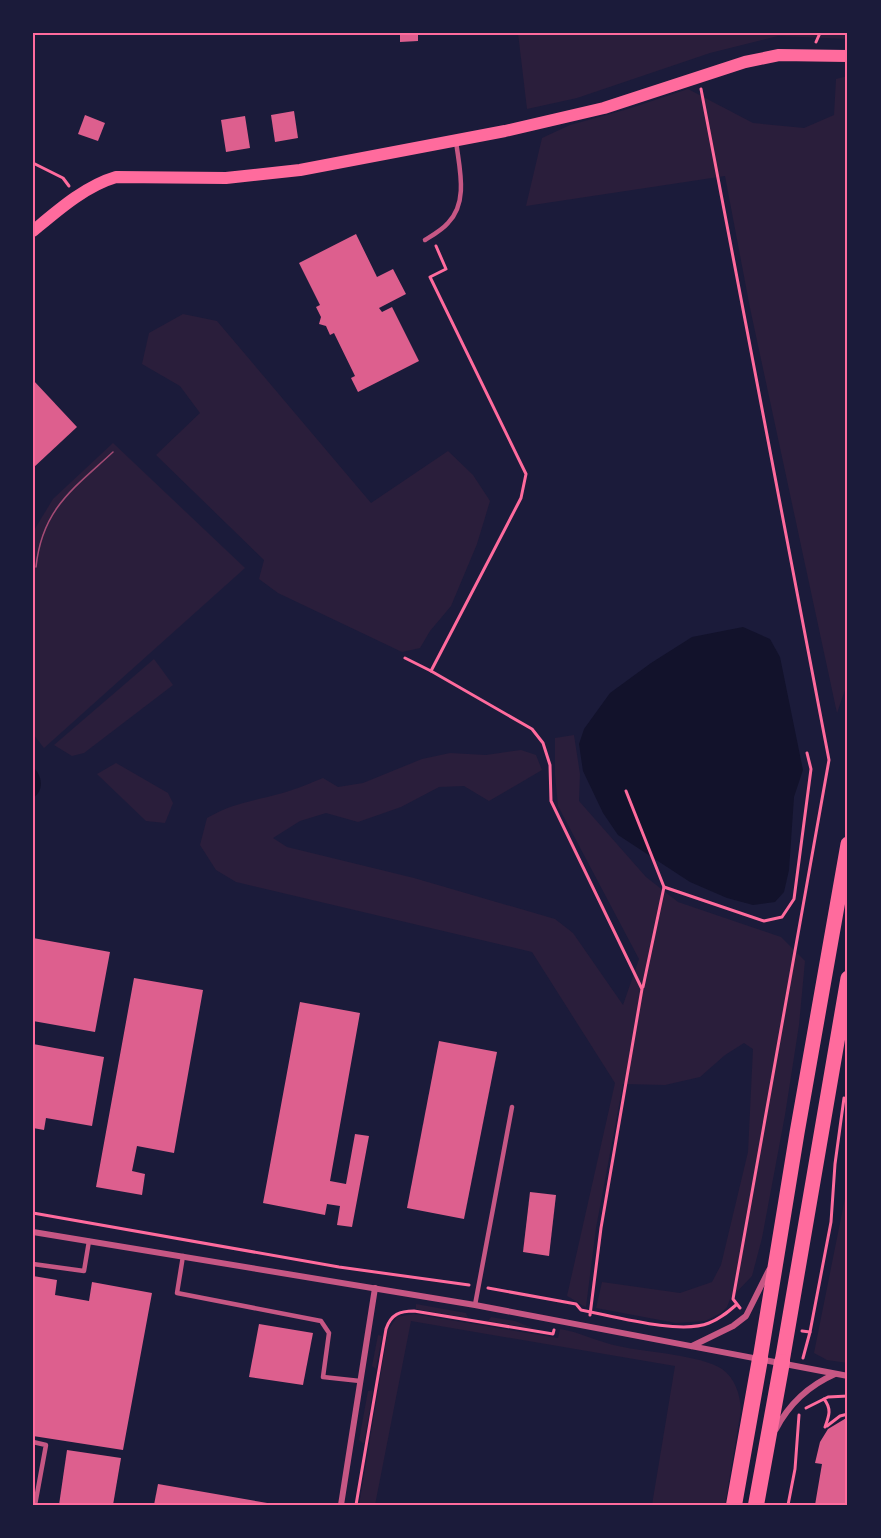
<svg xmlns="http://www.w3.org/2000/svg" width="881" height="1538" font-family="Helvetica,sans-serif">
  <rect width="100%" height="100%" fill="#1b1b3a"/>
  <g fill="#2a1e3b">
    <polygon points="518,33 848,33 848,39 778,36 710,53 577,98 527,109"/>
    <polygon points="848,76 848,681 837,713 750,308 725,176 526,206 542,138 570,125 628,109 688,89 753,123 804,128 834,115 836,79"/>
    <polygon points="183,314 217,321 371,503 448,451 473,475 490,501 477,544 451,606 430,631 420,648 402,652 278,593 259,579 264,560 156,455 200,413 180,386 142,364 149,333"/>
    <polygon points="113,443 245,568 44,748 33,734 33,532 53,499"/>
    <polygon points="154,659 173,685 84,753 72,756 54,745"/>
    <path d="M574,735l6,39 -1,27 67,76 32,25 103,35 24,24 -6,64 -14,90 -23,123 -10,38 -22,23 -3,8 -6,6 -16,8 -29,2 -80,-15 6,-26 78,11 32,-11 9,-17 27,-113 5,-103 -9,-6 -19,12 -25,22 -35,8 -42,-1 -27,144 -10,79c-4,-1 -13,-8 -19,-11l48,-213 -83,-131 -296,-70 -20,-12 -16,-25 7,-27c31,-18 53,-17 85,-28 10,-3 20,-8 31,-12l15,9 25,-4 59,-24 28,-6 36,2 35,-5 15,5 6,15 -53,31 -25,-15 -25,1 -38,20 -43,15 -32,-9 -26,8 -27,17 14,9 127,31 141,41 18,14 50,72 16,-46 -81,-153 -3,-31v-37z"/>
    <polygon points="116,763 168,793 173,803 165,823 146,821 97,774"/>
    <polygon points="848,1183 848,1363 827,1360 814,1353"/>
    <polygon points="416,1304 466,1313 468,1318 416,1309"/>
    <path d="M414,1314l144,24 2,-9c20,3 38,13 58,17 26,6 83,9 104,23 13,9 18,25 19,41l-16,95h-73l23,-139 -264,-45 -36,184h-16l29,-175 9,-13z"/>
    <polygon points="491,1317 515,1321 535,1329 488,1321"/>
    <polygon points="378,1335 382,1336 376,1369 372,1366"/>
    <polygon points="373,1390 364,1444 359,1440 368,1391"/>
  </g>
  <g fill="#12122b">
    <polygon points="743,627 770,639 780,657 803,770 794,797 789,870 784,892 775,902 753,905 727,898 690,882 618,835 603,813 583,771 579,744 584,729 610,693 651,663 692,637"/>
    <path d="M33,767c10,9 11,24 0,31z"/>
  </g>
  <g fill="#dd5f8e">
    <polygon points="400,33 418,33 418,41 400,42"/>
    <polygon points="294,111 298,138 275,142 271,115"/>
    <polygon points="85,115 105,123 98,141 78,134"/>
    <polygon points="245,116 250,148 226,152 221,120"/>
    <polygon points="356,234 377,277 393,269 406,294 379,308 382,312 392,307 419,361 358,392 351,378 355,376 334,333 330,335 326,326 319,324 321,317 316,307 320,305 299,263"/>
    <polygon points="33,380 77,427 33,468"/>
    <polygon points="33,938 110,952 95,1032 33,1021"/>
    <polygon points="134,978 203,990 174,1153 137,1146 132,1171 145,1174 142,1195 96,1187"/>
    <polygon points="300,1002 360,1013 330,1181 346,1184 355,1134 369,1136 352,1227 337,1225 340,1206 327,1204 325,1215 263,1203"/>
    <polygon points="439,1041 497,1052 464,1219 407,1208"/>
    <polygon points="33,1044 104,1057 92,1126 46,1118 44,1130 33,1128"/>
    <polygon points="530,1192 556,1195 549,1256 523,1252"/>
    <polygon points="33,1276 57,1280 55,1295 89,1301 92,1282 152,1293 123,1450 33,1436"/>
    <polygon points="259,1324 313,1333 303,1385 249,1377"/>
    <polygon points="848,1417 848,1505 815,1505 822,1464 815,1463 820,1442 828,1429"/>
    <polygon points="67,1450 121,1458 113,1505 59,1505"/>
    <polygon points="158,1484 273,1504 273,1505 154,1505"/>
  </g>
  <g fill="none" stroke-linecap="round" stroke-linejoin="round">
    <g stroke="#ff6b9d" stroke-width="3">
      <polyline points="816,42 820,33"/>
      <polyline points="701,89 829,760 733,1299 740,1308"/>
      <polyline points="33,163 63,178 69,186"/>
      <polyline points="405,658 431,671 521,498 526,474 430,277 446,269 436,246"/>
      <polyline points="431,671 532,729 543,743 550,765 551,801 642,989 601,1228 590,1315"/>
      <polyline points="626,791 664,887 643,987"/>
      <polyline points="664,887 764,921 782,917 794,899 811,769 807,753"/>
      <polyline points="33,1213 339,1267 469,1285"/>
      <path d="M488,1288l88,16 5,6c32,6 99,25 128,13 11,-4 19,-11 27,-18"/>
      <polyline points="802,1331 810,1332"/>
      <polyline points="803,1358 810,1332 831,1222 835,1164 844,1098"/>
      <path d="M824,1399c8,10 5,17 1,28"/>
      <polyline points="806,1408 828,1397 848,1396"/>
      <polyline points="827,1426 840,1416 848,1414"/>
      <path d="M356,1505l30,-176c5,-15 14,-18 28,-18l139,23 1,-4"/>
      <polyline points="788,1505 795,1469 799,1415"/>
    </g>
    <g stroke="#c65784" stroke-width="4.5">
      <path d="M425,240c8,-5 17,-10 23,-17 21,-21 11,-56 8,-82"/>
      <polyline points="183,1256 177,1293 321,1321 329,1333 323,1377 360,1381"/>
      <polyline points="33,1264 84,1271 89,1241"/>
      <polyline points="475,1305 512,1107"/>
      <polyline points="33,1442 46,1445 35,1505"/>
    </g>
    <g stroke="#c65784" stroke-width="6">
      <polyline points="33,1232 475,1305 848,1376"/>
      <polyline points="692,1346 733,1326 746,1316 769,1270"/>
      <path d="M776,1429c13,-25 34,-44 59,-55"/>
      <polyline points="341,1505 375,1288"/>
    </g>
    <path stroke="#ff6b9d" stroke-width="12" d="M33,231c24,-20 52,-45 83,-54l110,1 74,-8 205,-39 99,-23 141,-46 34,-7 69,1"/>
    <g stroke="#ff6b9d" stroke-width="15">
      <polyline points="760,1359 797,1133 848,844"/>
      <polyline points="782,1362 848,978"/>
    </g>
    <g stroke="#ff6b9d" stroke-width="16">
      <polyline points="734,1505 760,1359"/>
      <polyline points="756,1505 782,1362"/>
    </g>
    <path stroke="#a44b75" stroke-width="1.5" d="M36,567c6,-58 37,-78 77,-115"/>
  </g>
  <rect width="881" height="1538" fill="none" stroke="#1b1b3a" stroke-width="69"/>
  <rect x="34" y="34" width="812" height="1470" fill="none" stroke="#ff6b9d" stroke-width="2"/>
</svg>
